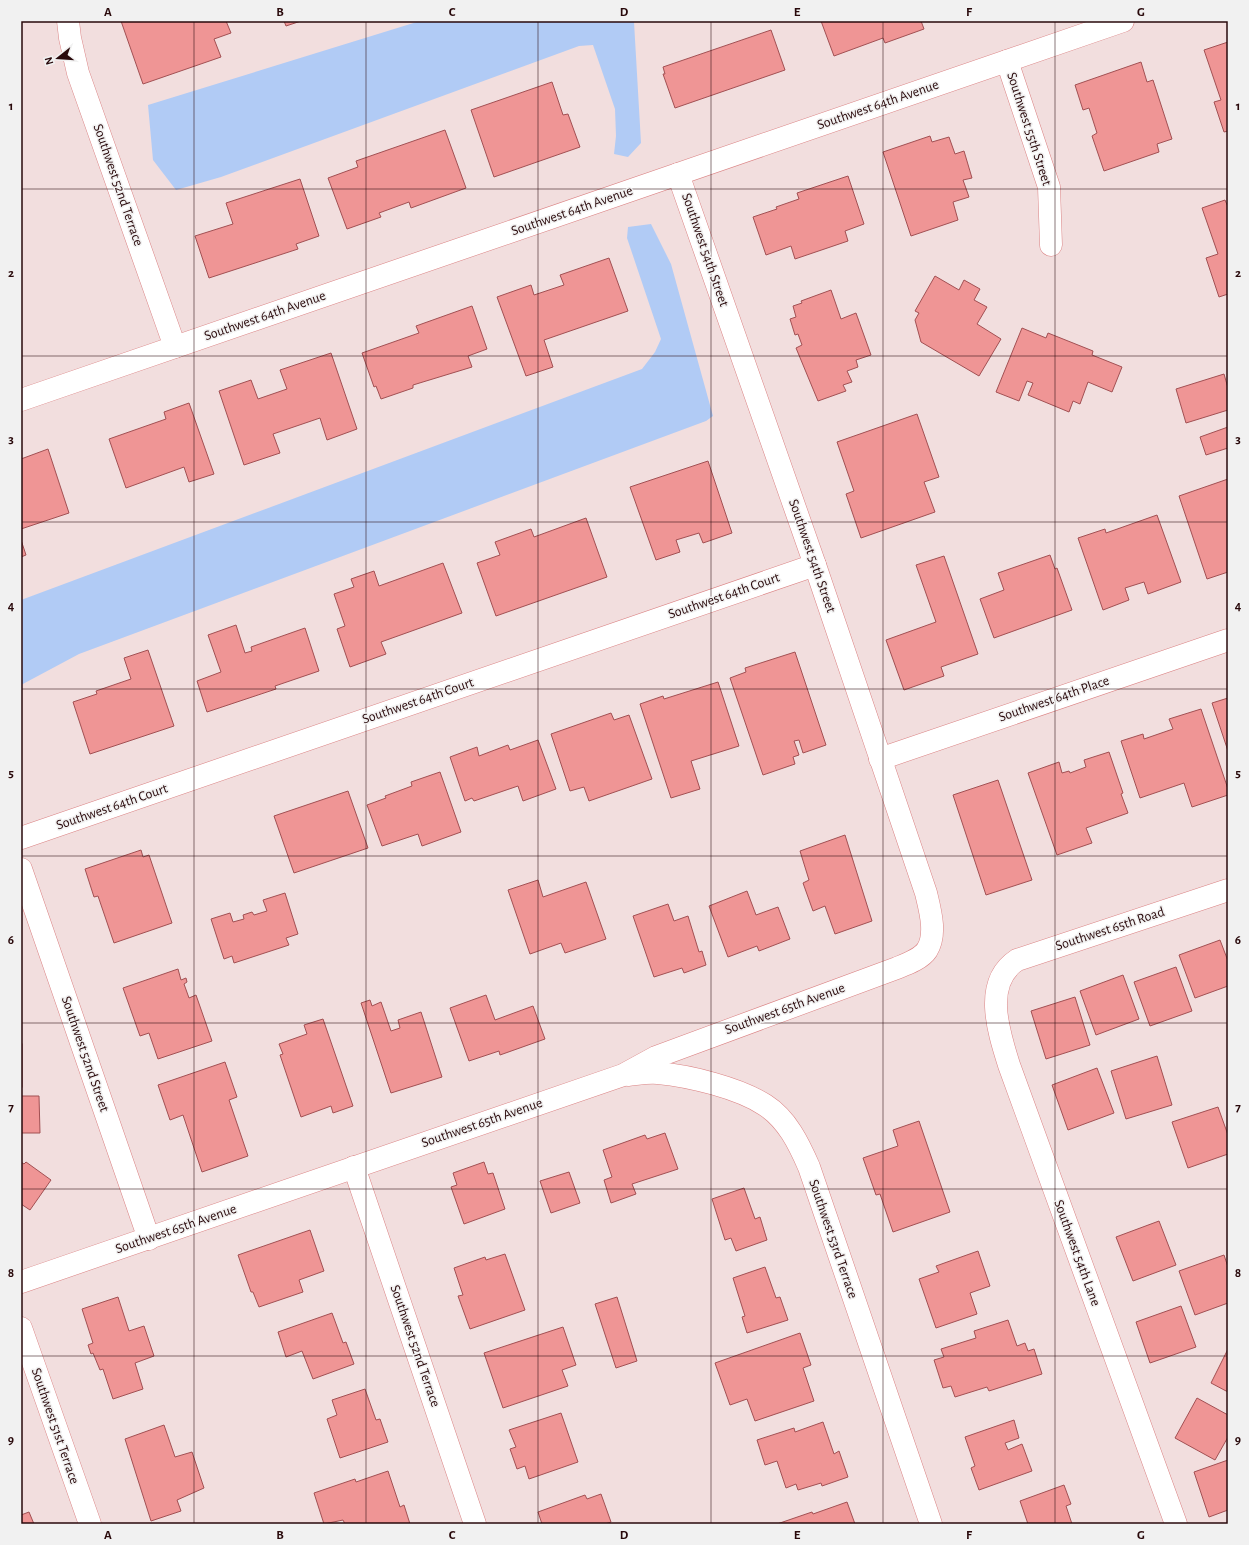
<svg xmlns="http://www.w3.org/2000/svg" width="1249" height="1545" font-family="'Alegreya Sans',sans-serif">
  <rect width="100%" height="100%" fill="#f2dede"/>
  <g fill="#b1cbf5">
    <polygon points="420,21 636,21 634,22 641,143 628,157 614,154 616,136 615,109 593,45 579,46 221,177 176,190 153,160 148,105"/>
    <polygon points="651,224 671,264 713,416 706,421 79,654 21,685 21,600 642,369 655,352 661,339 627,238 628,227"/>
  </g>
  <g fill="#ef9595" stroke="#a25053">
    <polygon points="121,21 226,21 231,33 214,39 221,57 143,84"/>
    <polygon points="284,21 301,21 286,26"/>
    <polygon points="821,21 921,21 924,29 885,43 883,38 834,56"/>
    <polygon points="771,30 785,70 675,108 663,74 665,74 663,67"/>
    <polygon points="1228,42 1228,131 1224,132 1214,102 1221,100 1204,50"/>
    <polygon points="1141,62 1147,82 1153,80 1172,139 1157,144 1159,152 1104,171 1092,136 1097,133 1089,108 1083,110 1075,85"/>
    <polygon points="552,82 563,115 568,114 580,147 494,177 471,110"/>
    <polygon points="445,130 466,188 411,208 409,202 379,213 381,217 347,229 328,178 358,167 356,161"/>
    <polygon points="930,136 932,142 949,137 955,154 964,151 972,178 963,180 969,197 953,202 958,220 911,236 883,152"/>
    <polygon points="848,176 864,224 845,231 848,241 795,259 791,246 766,255 753,217 777,209 776,207 799,199 797,193"/>
    <polygon points="300,179 319,236 296,244 298,249 209,278 195,236 233,224 226,203"/>
    <polygon points="1225,200 1228,207 1228,294 1219,297 1206,258 1218,254 1202,208"/>
    <polygon points="609,258 628,311 544,340 553,367 526,376 497,297 531,285 534,295 564,285 560,275"/>
    <polygon points="935,276 959,290 964,280 980,289 974,300 987,307 977,324 1001,339 979,376 921,342 915,320 919,313 915,311"/>
    <polygon points="831,290 841,319 856,313 871,355 856,360 858,367 847,371 852,382 843,385 846,391 818,401 796,348 802,345 798,334 795,335 790,319 796,317 793,306 802,303 801,301"/>
    <polygon points="472,306 487,349 468,356 472,367 413,385 413,388 381,399 376,386 374,387 362,353 419,333 416,326"/>
    <polygon points="1022,328 1046,338 1048,333 1093,351 1092,355 1122,367 1112,392 1088,382 1080,404 1073,401 1069,412 1028,395 1033,383 1027,381 1019,401 996,392"/>
    <polygon points="331,353 357,429 327,440 320,418 273,434 280,453 244,465 219,391 251,380 258,399 287,389 280,370"/>
    <polygon points="1224,374 1228,388 1228,410 1186,423 1176,389"/>
    <polygon points="189,403 214,474 189,482 184,467 126,488 109,439 166,419 164,412"/>
    <polygon points="917,414 939,477 924,482 935,512 861,538 846,494 854,491 837,442"/>
    <polygon points="1228,427 1228,448 1206,455 1200,437"/>
    <polygon points="48,449 69,513 21,529 21,459"/>
    <polygon points="708,461 732,533 703,543 699,533 676,540 680,552 656,560 630,487"/>
    <polygon points="1228,479 1228,572 1207,579 1179,496"/>
    <polygon points="1157,515 1181,582 1148,594 1144,582 1125,588 1129,600 1103,610 1078,538 1105,529 1106,533"/>
    <polygon points="586,518 607,577 496,616 477,563 500,555 495,542 531,529 534,537"/>
    <polygon points="21,540 26,555 21,557"/>
    <polygon points="1050,555 1055,569 1057,568 1072,610 994,638 980,599 1004,590 998,573"/>
    <polygon points="944,556 978,654 941,667 944,676 904,690 886,640 936,622 916,565"/>
    <polygon points="443,563 462,613 381,642 386,654 350,667 337,629 345,626 334,594 354,587 351,579 374,571 379,586"/>
    <polygon points="236,625 245,653 252,651 251,647 305,628 319,671 275,686 276,689 207,712 197,681 221,672 208,635"/>
    <polygon points="148,650 174,726 90,754 73,702 97,694 96,691 131,679 124,658"/>
    <polygon points="795,652 826,745 803,753 799,740 794,741 799,755 793,757 795,764 763,775 730,678 746,672 745,668"/>
    <polygon points="718,682 739,746 691,761 700,789 671,798 640,704 663,696 664,699"/>
    <polygon points="1228,698 1228,751 1212,703"/>
    <polygon points="1201,709 1228,789 1228,795 1192,807 1184,783 1140,798 1121,741 1143,734 1144,739 1173,729 1169,719"/>
    <polygon points="611,713 614,720 629,715 652,779 589,801 584,787 570,791 551,734"/>
    <polygon points="538,740 556,789 523,801 518,786 474,801 472,798 465,801 450,757 477,747 479,756 508,745 510,750"/>
    <polygon points="1109,752 1123,793 1121,794 1128,813 1086,828 1092,843 1057,855 1028,773 1059,762 1062,773 1069,771 1070,773 1086,767 1084,760"/>
    <polygon points="440,772 461,832 422,846 418,834 382,846 367,805 386,798 385,796 412,786 411,782"/>
    <polygon points="998,780 1032,880 986,895 953,795"/>
    <polygon points="348,791 368,848 294,873 274,816"/>
    <polygon points="845,835 872,921 835,934 825,906 813,911 803,883 809,880 800,851"/>
    <polygon points="141,850 143,857 149,855 172,923 114,943 98,896 94,897 85,869"/>
    <polygon points="538,880 543,897 586,882 606,939 565,953 561,943 530,954 508,890"/>
    <polygon points="747,891 756,915 778,907 790,939 759,951 757,946 728,957 709,906"/>
    <polygon points="285,893 298,934 286,938 289,945 234,963 232,956 224,959 211,919 230,913 233,922 244,919 243,915 252,912 254,915 267,911 263,900"/>
    <polygon points="668,904 674,921 688,916 699,952 702,951 706,965 684,973 682,968 654,977 633,916"/>
    <polygon points="1220,940 1228,961 1228,986 1195,998 1179,955"/>
    <polygon points="1176,967 1192,1011 1150,1026 1134,982"/>
    <polygon points="178,969 181,980 186,978 187,982 184,984 189,998 196,995 212,1041 158,1059 149,1033 140,1036 123,988"/>
    <polygon points="1123,975 1139,1019 1096,1035 1080,991"/>
    <polygon points="486,995 495,1020 533,1006 545,1039 500,1055 499,1051 469,1061 450,1008"/>
    <polygon points="1075,997 1090,1045 1046,1059 1031,1011"/>
    <polygon points="370,1000 372,1006 381,1002 391,1031 400,1028 398,1020 421,1012 442,1077 391,1093 361,1003"/>
    <polygon points="323,1019 353,1106 333,1113 331,1106 301,1117 280,1055 283,1054 279,1044 307,1034 304,1025"/>
    <rect x="21" y="1044" width="1" height="43"/>
    <polygon points="1157,1056 1172,1105 1126,1119 1111,1071"/>
    <polygon points="225,1062 237,1097 229,1100 248,1156 202,1172 183,1115 170,1120 158,1085"/>
    <polygon points="1097,1068 1114,1113 1068,1130 1052,1085"/>
    <polygon points="21,1096 39,1096 40,1133 21,1133"/>
    <polygon points="1218,1107 1228,1135 1228,1154 1188,1168 1172,1122"/>
    <polygon points="919,1121 950,1212 893,1232 880,1194 876,1195 863,1158 898,1146 893,1130"/>
    <polygon points="665,1133 678,1169 632,1184 636,1194 611,1203 604,1180 612,1177 603,1150 645,1135 647,1139"/>
    <polygon points="21,1162 24,1164 26,1162 51,1180 30,1210 21,1204"/>
    <polygon points="484,1162 488,1174 493,1173 505,1209 464,1224 451,1187 457,1185 453,1173"/>
    <polygon points="569,1172 580,1203 551,1213 540,1181"/>
    <polygon points="744,1188 755,1219 760,1217 767,1240 736,1251 731,1238 725,1240 712,1199"/>
    <polygon points="1159,1221 1176,1265 1133,1281 1116,1237"/>
    <polygon points="310,1230 324,1271 299,1280 303,1292 259,1307 253,1292 251,1292 238,1255"/>
    <polygon points="978,1251 990,1286 970,1293 977,1314 936,1328 919,1279 939,1272 936,1266"/>
    <polygon points="505,1254 525,1310 470,1329 458,1296 463,1295 454,1268 485,1257 486,1260"/>
    <polygon points="1224,1255 1228,1267 1228,1303 1195,1315 1179,1271"/>
    <polygon points="765,1267 776,1298 780,1297 788,1320 747,1333 742,1317 745,1316 733,1278"/>
    <polygon points="118,1297 129,1331 144,1326 154,1356 135,1363 143,1389 113,1399 103,1369 100,1370 93,1353 91,1354 88,1345 93,1343 82,1309"/>
    <polygon points="617,1297 637,1361 616,1368 595,1304"/>
    <polygon points="1181,1306 1196,1347 1150,1363 1136,1322"/>
    <polygon points="332,1313 343,1343 346,1342 354,1364 313,1379 302,1351 286,1357 278,1332"/>
    <polygon points="1008,1320 1017,1346 1025,1343 1028,1351 1034,1349 1042,1374 989,1391 987,1387 955,1397 951,1386 943,1388 934,1360 944,1357 941,1349 976,1338 974,1331"/>
    <polygon points="563,1327 576,1365 562,1370 568,1386 503,1408 484,1353"/>
    <polygon points="800,1333 811,1365 803,1368 814,1401 755,1421 747,1399 730,1405 715,1363"/>
    <polygon points="1228,1349 1228,1392 1211,1383"/>
    <polygon points="365,1389 376,1420 380,1419 388,1442 340,1458 327,1419 337,1415 332,1400"/>
    <polygon points="1197,1398 1228,1415 1228,1437 1215,1460 1175,1438"/>
    <polygon points="561,1413 578,1462 529,1479 525,1466 517,1469 510,1449 516,1447 509,1430"/>
    <polygon points="1014,1420 1019,1438 1005,1443 1008,1450 1022,1444 1032,1471 979,1490 971,1468 975,1466 965,1437"/>
    <polygon points="823,1422 834,1454 839,1451 848,1477 822,1486 821,1483 798,1490 796,1484 786,1488 777,1461 765,1465 757,1440 794,1428 795,1432"/>
    <polygon points="164,1425 175,1457 192,1452 204,1488 177,1500 181,1511 151,1521 125,1439"/>
    <polygon points="1228,1460 1228,1510 1209,1517 1194,1472"/>
    <polygon points="388,1471 400,1507 404,1505 410,1524 345,1524 343,1520 324,1524 314,1493 355,1479 356,1482"/>
    <polygon points="1064,1485 1071,1504 1066,1506 1072,1524 1028,1524 1020,1501"/>
    <polygon points="601,1494 611,1522 605,1524 542,1524 538,1512 585,1495 587,1499"/>
    <polygon points="847,1502 855,1524 777,1524 812,1512 813,1514"/>
    <polygon points="29,1512 34,1524 21,1524 21,1515"/>
  </g>
  <g fill="none" stroke-linecap="round" stroke-linejoin="round">
    <defs>
      <g id="minor">
        <polyline points="68,21 70,38 78,73 175,347"/>
        <polyline points="1007,61 1049,187 1051,245"/>
        <polyline points="21,400 1123,21"/>
        <polyline points="880,759 1228,640"/>
        <polyline points="21,838 815,565"/>
        <polyline points="21,869 149,1239"/>
        <path d="M628,1075c10,-1 20,-3 30,-2 32,3 81,15 107,32 22,14 34,39 44,62l122,357"/>
        <polyline points="354,1167 475,1524"/>
        <path d="M21,1282l602,-207 33,-18 241,-89c10,-4 24,-9 30,-18 10,-16 3,-40 -1,-57l-111,-328 -137,-391"/>
        <polyline points="21,1328 90,1524"/>
        <path d="M1176,1524l-167,-459c-10,-32 -27,-82 8,-105l211,-70"/>
      </g>
    </defs>
    <use href="#minor" stroke="#db8384" stroke-width="23"/>
    <use href="#minor" stroke="#fff" stroke-width="22"/>
  </g>
  <path fill="none" stroke="#29090b" stroke-width="1" stroke-opacity="0.55" d="M194,21v1503M366,21v1503M538,21v1503M711,21v1503M883,21v1503M1055,21v1503M21,189h1207M21,356h1207M21,522h1207M21,689h1207M21,856h1207M21,1023h1207M21,1189h1207M21,1356h1207"/>
  <g text-anchor="middle" dominant-baseline="central" stroke-width="3" stroke-linejoin="round" paint-order="stroke">
    <g font-size="14" fill="#29090b" stroke="#f1f1f1">
      <text transform="translate(878 105) rotate(-19)">Southwest 64th Avenue</text>
      <text transform="translate(1029 129) rotate(72)">Southwest 55th Street</text>
      <text transform="translate(118 185) rotate(71)">Southwest 52nd Terrace</text>
      <text transform="translate(572 211) rotate(-19)">Southwest 64th Avenue</text>
      <text transform="translate(705 250) rotate(71)">Southwest 54th Street</text>
      <text transform="translate(265 316) rotate(-19)">Southwest 64th Avenue</text>
      <text transform="translate(812 556) rotate(71)">Southwest 54th Street</text>
      <text transform="translate(724 596) rotate(-19)">Southwest 64th Court</text>
      <text transform="translate(1054 699) rotate(-19)">Southwest 64th Place</text>
      <text transform="translate(418 701) rotate(-19)">Southwest 64th Court</text>
      <text transform="translate(112 807) rotate(-19)">Southwest 64th Court</text>
      <text transform="translate(1110 929) rotate(-18)">Southwest 65th Road</text>
      <text transform="translate(785 1009) rotate(-20)">Southwest 65th Avenue</text>
      <text transform="translate(85 1054) rotate(71)">Southwest 52nd Street</text>
      <text transform="translate(482 1123) rotate(-19)">Southwest 65th Avenue</text>
      <text transform="translate(176 1229) rotate(-19)">Southwest 65th Avenue</text>
      <text transform="translate(833 1239) rotate(71)">Southwest 53rd Terrace</text>
      <text transform="translate(1077 1253) rotate(70)">Southwest 54th Lane</text>
      <text transform="translate(415 1346) rotate(71)">Southwest 52nd Terrace</text>
      <text transform="translate(55 1426) rotate(71)">Southwest 51st Terrace</text>
    </g>
  </g>
  <rect width="1249" height="1545" fill="none" stroke="#f1f1f1" stroke-width="44"/>
  <g transform="translate(58 58) rotate(253)" stroke="#f1f1f1" stroke-width="3" paint-order="stroke">
  <path d="M0-3L7 15L0 10L-7 15Z" fill="#29090b"/>
  <text y="-6" font-size="11" font-weight="bold" text-anchor="middle" fill="#29090b">N</text>
  </g>
  <rect x="22" y="22" width="1205" height="1501" fill="none" stroke="#29090b" stroke-width="1.5"/>
  <g font-size="13" text-anchor="middle" font-weight="bold" fill="#29090b">
    <text x="108" y="16">A</text>
    <text x="280" y="16">B</text>
    <text x="452" y="16">C</text>
    <text x="624" y="16">D</text>
    <text x="797" y="16">E</text>
    <text x="969" y="16">F</text>
    <text x="1141" y="16">G</text>
    <text x="11" y="110">1</text>
    <text x="1238" y="110">1</text>
    <text x="11" y="277">2</text>
    <text x="1238" y="277">2</text>
    <text x="11" y="443">3</text>
    <text x="1238" y="443">3</text>
    <text x="11" y="610">4</text>
    <text x="1238" y="610">4</text>
    <text x="11" y="777">5</text>
    <text x="1238" y="777">5</text>
    <text x="11" y="944">6</text>
    <text x="1238" y="944">6</text>
    <text x="11" y="1111">7</text>
    <text x="1238" y="1111">7</text>
    <text x="11" y="1277">8</text>
    <text x="1238" y="1277">8</text>
    <text x="11" y="1444">9</text>
    <text x="1238" y="1444">9</text>
    <text x="108" y="1539">A</text>
    <text x="280" y="1539">B</text>
    <text x="452" y="1539">C</text>
    <text x="624" y="1539">D</text>
    <text x="797" y="1539">E</text>
    <text x="969" y="1539">F</text>
    <text x="1141" y="1539">G</text>
  </g>
</svg>
